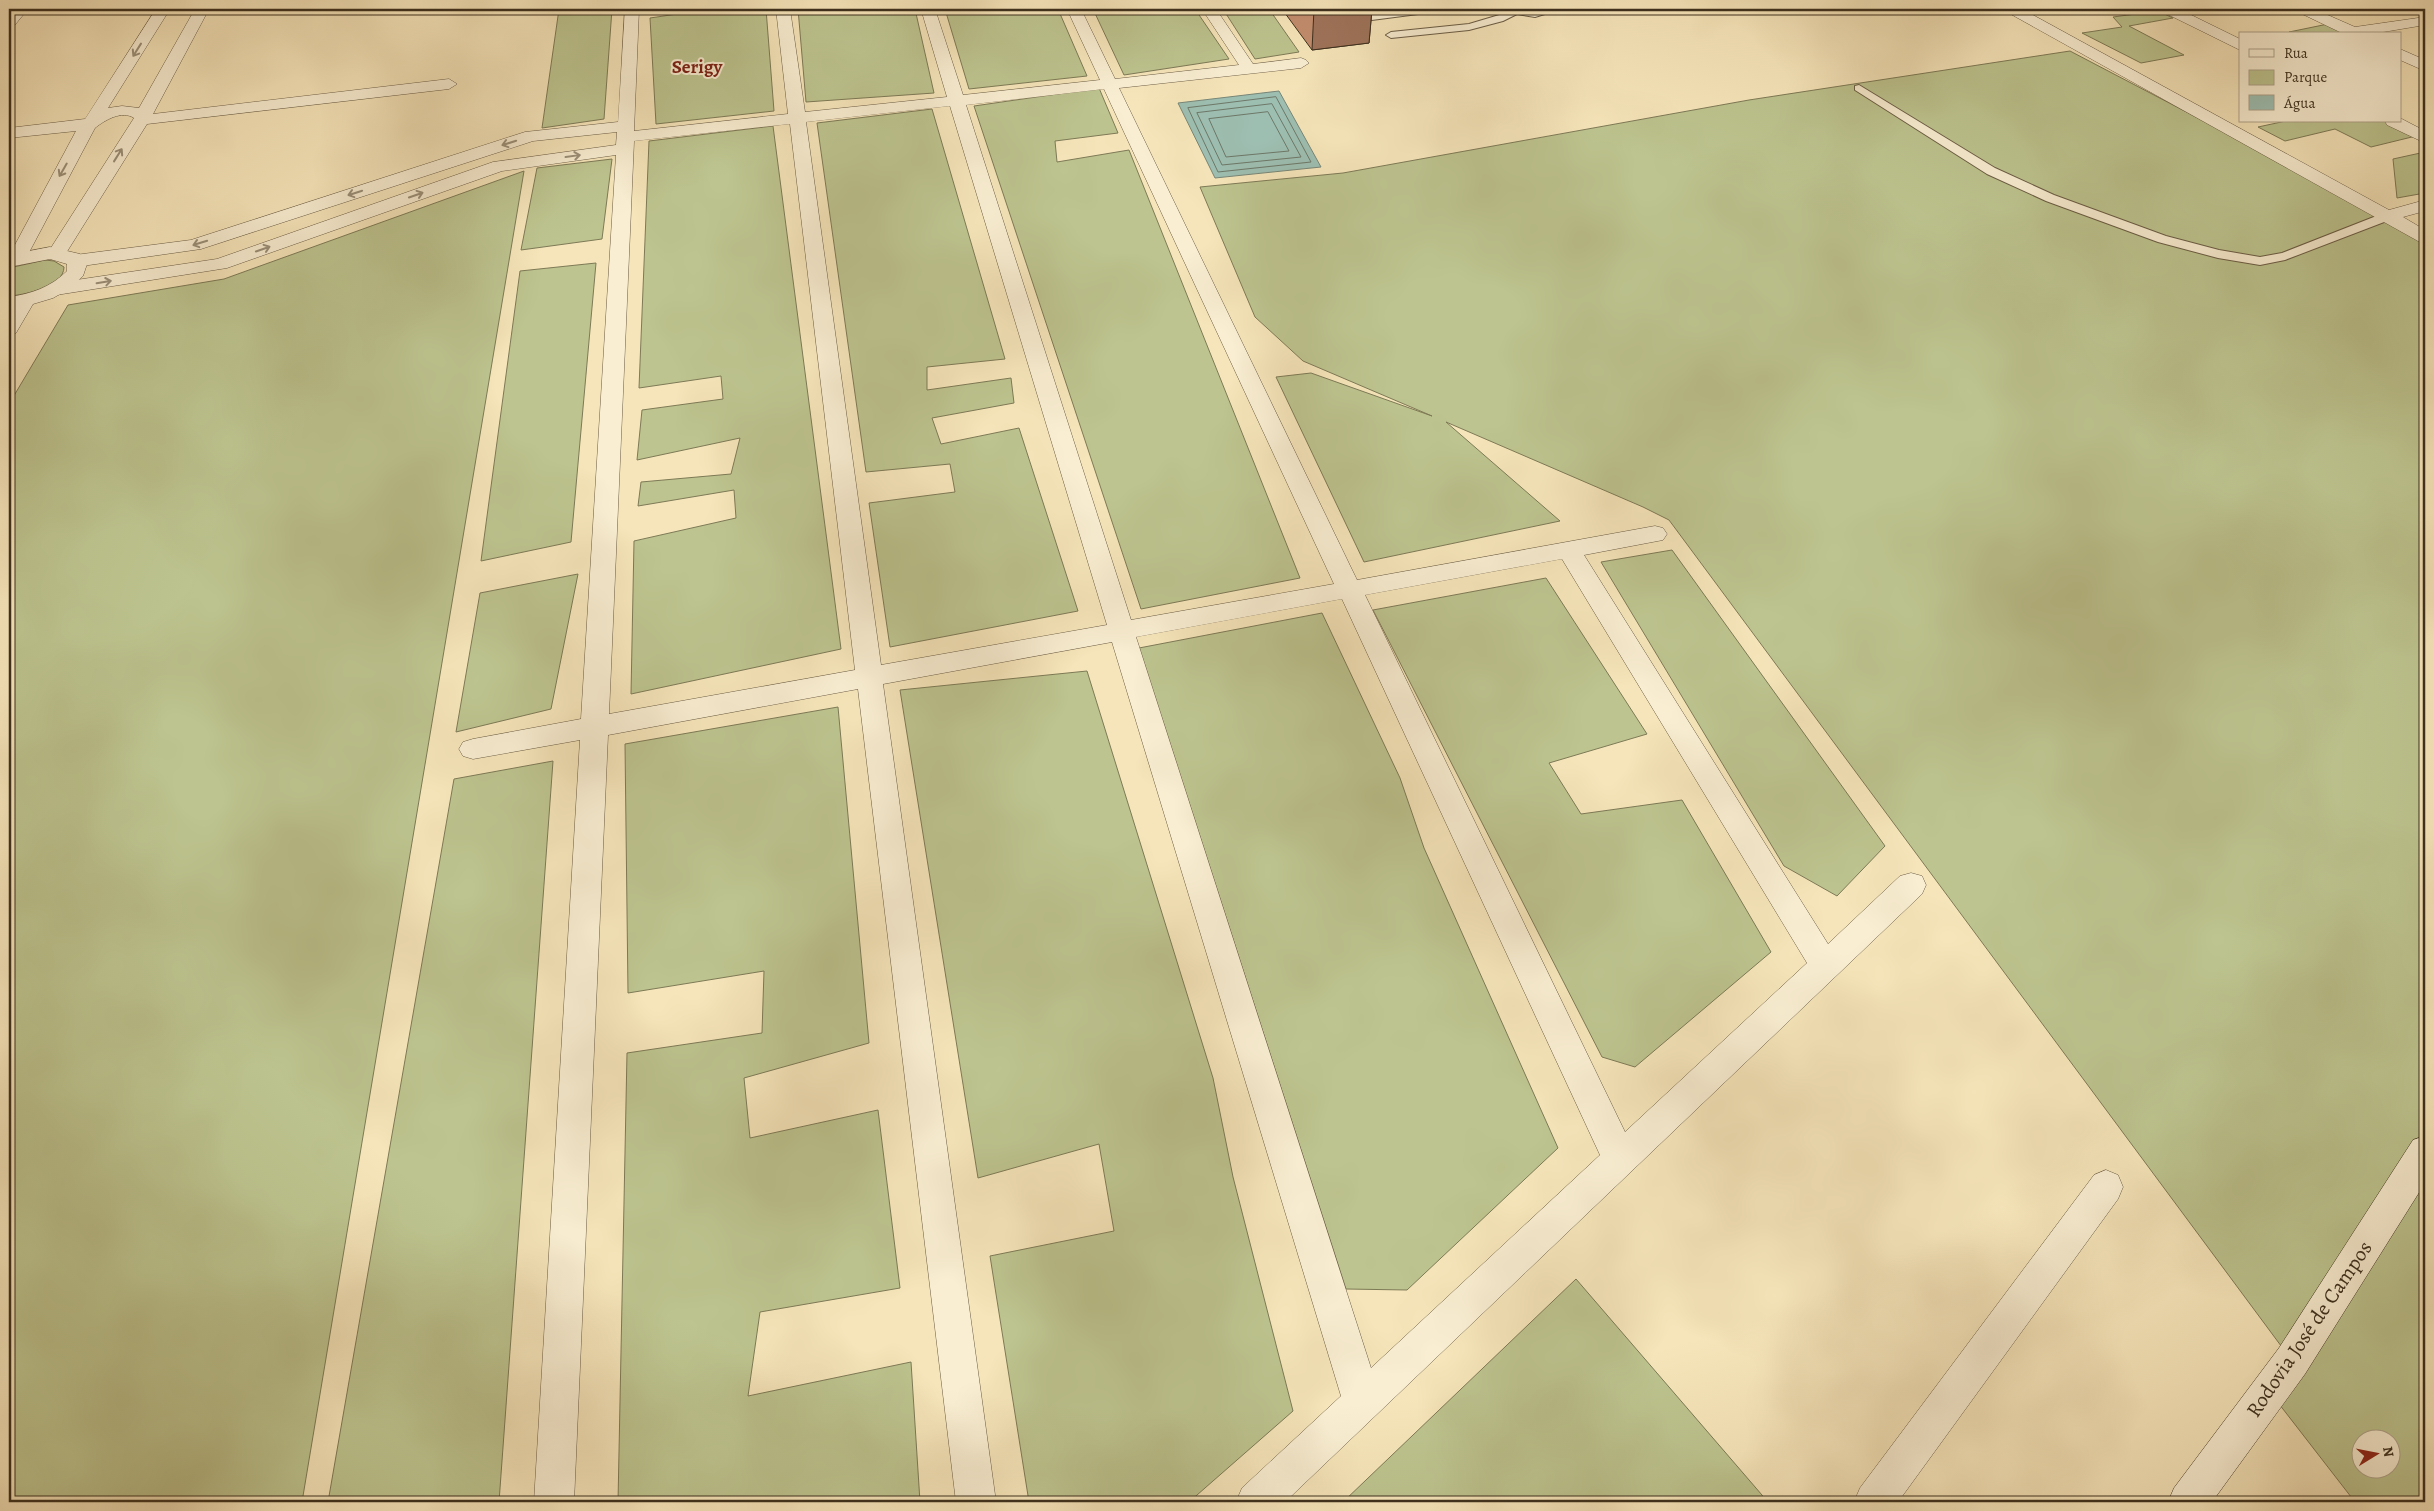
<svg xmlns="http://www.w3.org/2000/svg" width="2434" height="1511" viewBox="0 0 2434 1511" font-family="Alegreya,serif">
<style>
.green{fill:#bdc48f;stroke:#7d7a56;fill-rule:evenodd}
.water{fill:#9dbfb2;stroke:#778677}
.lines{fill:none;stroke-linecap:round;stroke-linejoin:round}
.shore{stroke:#6d7868;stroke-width:1}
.service-casing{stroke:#6b5d45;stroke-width:2}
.minor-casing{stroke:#6b5d45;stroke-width:1}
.tertiary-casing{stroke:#6b5d45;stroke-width:1}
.secondary-casing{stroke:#3d301e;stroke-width:1}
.service{fill:#f9eed2;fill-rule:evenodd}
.minor{fill:#f9eed2;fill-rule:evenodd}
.tertiary{fill:#f9eed2;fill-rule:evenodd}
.secondary{fill:#f9eed2;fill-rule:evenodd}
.wall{fill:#c28d6e;stroke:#3d301e}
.shaded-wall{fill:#9e735a;stroke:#3d301e}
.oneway{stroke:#9b8f78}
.labels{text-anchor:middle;stroke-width:4;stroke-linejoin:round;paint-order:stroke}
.far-district-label{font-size:19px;font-weight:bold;fill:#7a1f14;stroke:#f9eed2}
.near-street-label{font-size:21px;fill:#3d301e;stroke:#f9eed2}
</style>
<rect width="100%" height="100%" fill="#f6e5ba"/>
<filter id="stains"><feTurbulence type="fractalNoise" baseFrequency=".004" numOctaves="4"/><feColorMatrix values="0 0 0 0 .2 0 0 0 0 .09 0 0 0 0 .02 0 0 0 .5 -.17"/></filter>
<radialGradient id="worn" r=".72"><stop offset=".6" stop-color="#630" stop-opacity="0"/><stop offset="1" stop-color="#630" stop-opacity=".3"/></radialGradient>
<path class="green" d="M559,9H612L604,119L542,128Z
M711,9H766L774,111L656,124L650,18Z
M798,9H915L934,93L806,102Z
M945,9H1058L1087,76L969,89Z
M1093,9H1195L1229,59L1124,75Z
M1223,9H1269L1299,52L1255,59Z
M2158,11L2173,18L2129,26L2184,55L2141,63L2082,33L2122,27L2113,17Z
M2328,24L2350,34L2289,32Z
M2070,51L2425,237V1502H2355L2269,1391L2290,1358L1669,520L1643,507L1446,422L1560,521L1364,562L1276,377L1311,373L1432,416L1303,361L1255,317L1200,187L1343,173L1749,100ZM2362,1438H2392V1468H2362Z
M1099,88L1118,133L1055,141L1057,162L1129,150L1300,578L1141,609L974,106Z
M932,109L1005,359L927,367V390L1011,378L1014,403L932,418L941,444L1019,428L1078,611L890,647L869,503L955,492L950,464L866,472L817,123Z
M2286,121H2385L2416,136L2371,147L2335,129L2285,141L2258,127Z
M773,126L841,649L631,694L634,541L736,518L734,490L638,506L641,482L731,474L740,438L637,460L642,410L723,399L721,376L639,388L649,141Z
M2425,152V193L2397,198L2393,159Z
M612,159L602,239L521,250L537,168Z
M524,171L302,1502H9V404L68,305L224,279Z
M45,260L54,261L64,267C64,287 24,295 9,296V268Z
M596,263L571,542L481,561L520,271Z
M1672,550L1885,846L1837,896L1784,866L1601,562Z
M578,574L551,709L456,732L480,593Z
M1546,578L1647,734L1549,763L1581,814L1682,800L1771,952L1635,1067L1602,1057L1373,610Z
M1322,613L1400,778L1424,848L1558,1148L1407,1290L1346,1289L1139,648Z
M1087,671L1213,1078L1233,1177L1293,1411L1189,1502H1029L990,1256L1114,1231L1099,1144L978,1178L900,690Z
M838,707L869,1043L744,1078L750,1138L878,1110L900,1288L760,1312L748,1396L911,1362L920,1502H618L627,1053L762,1033L764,971L628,993L625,744Z
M553,761L499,1502H328L454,779Z
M1576,1279L1768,1502H1343Z"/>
<path class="water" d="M1279,91L1321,167L1215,178L1178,103Z"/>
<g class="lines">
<path class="shore" d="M1276,97L1311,162L1218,172L1188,108Z
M1272,104L1301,157L1222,165L1197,113Z
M1268,112L1289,151L1226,157L1209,119Z"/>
<g class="service-casing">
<path id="service" d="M1414,9L1418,10V14L1364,21L1359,18L1364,15Z
M1497,9L1535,11L1561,9L1535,17L1517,14L1503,21L1469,30L1391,38L1386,35L1391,32L1469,24L1506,13Z
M1859,85L1995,168L2054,195L2166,236L2219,250L2260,257L2282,253L2384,213L2388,212L2394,216L2392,219L2285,260L2260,265L2218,258L2158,242L2046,201L1987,174L1855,90V86Z"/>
</g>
<g class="minor-casing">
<path id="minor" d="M13,9H28L14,26L9,27V14Z
M156,9H170L108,108L122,106L139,108L195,9H209L153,114L449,79L457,84L449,89L147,124L63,258H49L47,254L134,118C122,110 105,120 95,128L24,262H10L9,256L76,131L9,138V128L85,119Z
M625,9H639L634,131L788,114L776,9H790L805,112L947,97L921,9H935L963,95L1100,80L1067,9H1081L1115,79L1239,65L1202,9H1216L1253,64L1301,58L1306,60L1309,63L1301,68L1119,88L1357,580L1655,526L1663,528L1667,534L1663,540L1584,555L1828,944L1900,876L1911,873L1922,876L1926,885L1922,894L1285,1502H1236L1242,1488L1341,1396L1112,642L883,684L996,1502H956L858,689L608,735L574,1502H534L580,740L473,759L463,756L459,749L463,742L473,739L581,719L616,155L502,171L227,268L56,295L49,293L46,289L49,285L56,283L217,259L493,162L616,145L617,132L533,141L201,249L75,267L68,265L66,261L68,257L75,255L191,240L525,132L618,122ZM1104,89L1334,584L1131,620L966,105ZM950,106L1107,625L881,665L806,122ZM790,124L855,670L609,714L634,141ZM1562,559L1807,963L1625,1132L1365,595ZM1342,599L1600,1155L1371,1368L1136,637Z
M2005,9H2022L2389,210L2425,200V211L2403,217L2425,230V243L2418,241L2007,12Z
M2161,9H2179L2240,39V50L2163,12Z
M2296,9H2314L2355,27L2425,17V25L2371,34H2344L2298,12Z
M2400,49L2425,60V71L2400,60Z
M2400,118L2425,131V143L2387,125L2385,121H2400Z
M2106,1170L2118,1175L2123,1187L2118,1199L1898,1502H1854L1860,1488L2094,1175Z"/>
</g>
<g class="tertiary-casing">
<path id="tertiary" d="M50,247L80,254L87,264L83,276L69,289L53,298L33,304L16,333L9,335V312L11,309H9V297C31,294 51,287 67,271V264L50,259L9,267V255Z"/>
</g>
<g class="secondary-casing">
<path id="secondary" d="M2425,1136V1183L2305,1374L2212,1502H2168L2174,1488L2279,1348L2413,1140Z"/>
</g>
<use href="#service" class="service"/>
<use href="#minor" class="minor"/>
<use href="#tertiary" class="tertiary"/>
<use href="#secondary" class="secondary"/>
</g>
<path class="wall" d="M1282,9H1372L1369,43L1312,50Z"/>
<path class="shaded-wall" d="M1314,9H1372L1369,43L1312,50Z"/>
<defs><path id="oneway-shaft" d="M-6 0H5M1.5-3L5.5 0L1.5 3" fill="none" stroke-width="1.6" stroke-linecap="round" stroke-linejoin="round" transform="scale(1.25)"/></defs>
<g class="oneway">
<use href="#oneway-shaft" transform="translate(137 50) rotate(122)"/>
<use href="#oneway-shaft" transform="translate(509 143) rotate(162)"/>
<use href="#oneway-shaft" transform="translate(118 155) rotate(-58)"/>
<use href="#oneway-shaft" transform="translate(573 156) rotate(-8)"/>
<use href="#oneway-shaft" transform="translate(63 170) rotate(120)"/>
<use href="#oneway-shaft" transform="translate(355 193) rotate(162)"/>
<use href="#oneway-shaft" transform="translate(416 195) rotate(-19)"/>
<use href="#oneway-shaft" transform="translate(200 243) rotate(163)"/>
<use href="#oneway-shaft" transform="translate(263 249) rotate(-19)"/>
<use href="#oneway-shaft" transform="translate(104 282) rotate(-9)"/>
</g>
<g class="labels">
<g class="far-district-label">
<text x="697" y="73">Serigy</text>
</g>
<g class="near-street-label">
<text transform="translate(2309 1329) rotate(-56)" y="7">Rodovia José de Campos</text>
</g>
</g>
<rect width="2434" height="1511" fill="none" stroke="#f6e5ba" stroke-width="30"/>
<rect x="10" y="10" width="2414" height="1491" fill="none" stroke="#3d301e" stroke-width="2.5"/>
<rect x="15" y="15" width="2404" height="1481" fill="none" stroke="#3d301e"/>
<rect x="2239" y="32" width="162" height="90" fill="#f9eed2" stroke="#aea28a"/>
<rect x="2249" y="49" width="25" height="8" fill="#f9eed2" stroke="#aea28a"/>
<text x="2284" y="58" font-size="15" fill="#3d301e">Rua</text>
<rect x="2249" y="70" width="25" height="15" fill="#bdc48f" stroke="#aea28a"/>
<text x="2284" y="82" font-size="15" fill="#3d301e">Parque</text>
<rect x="2249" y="95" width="25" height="15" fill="#9dbfb2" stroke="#aea28a"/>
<text x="2284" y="108" font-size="15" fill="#3d301e">Água</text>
<g transform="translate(2376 1454) rotate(80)"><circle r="24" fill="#f9eed2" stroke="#aea28a"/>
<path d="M0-4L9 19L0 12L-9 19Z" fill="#8f2418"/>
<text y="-8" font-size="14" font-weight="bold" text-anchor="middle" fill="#3d301e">N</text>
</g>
<rect width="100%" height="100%" filter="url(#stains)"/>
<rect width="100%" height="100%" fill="url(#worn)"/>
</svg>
